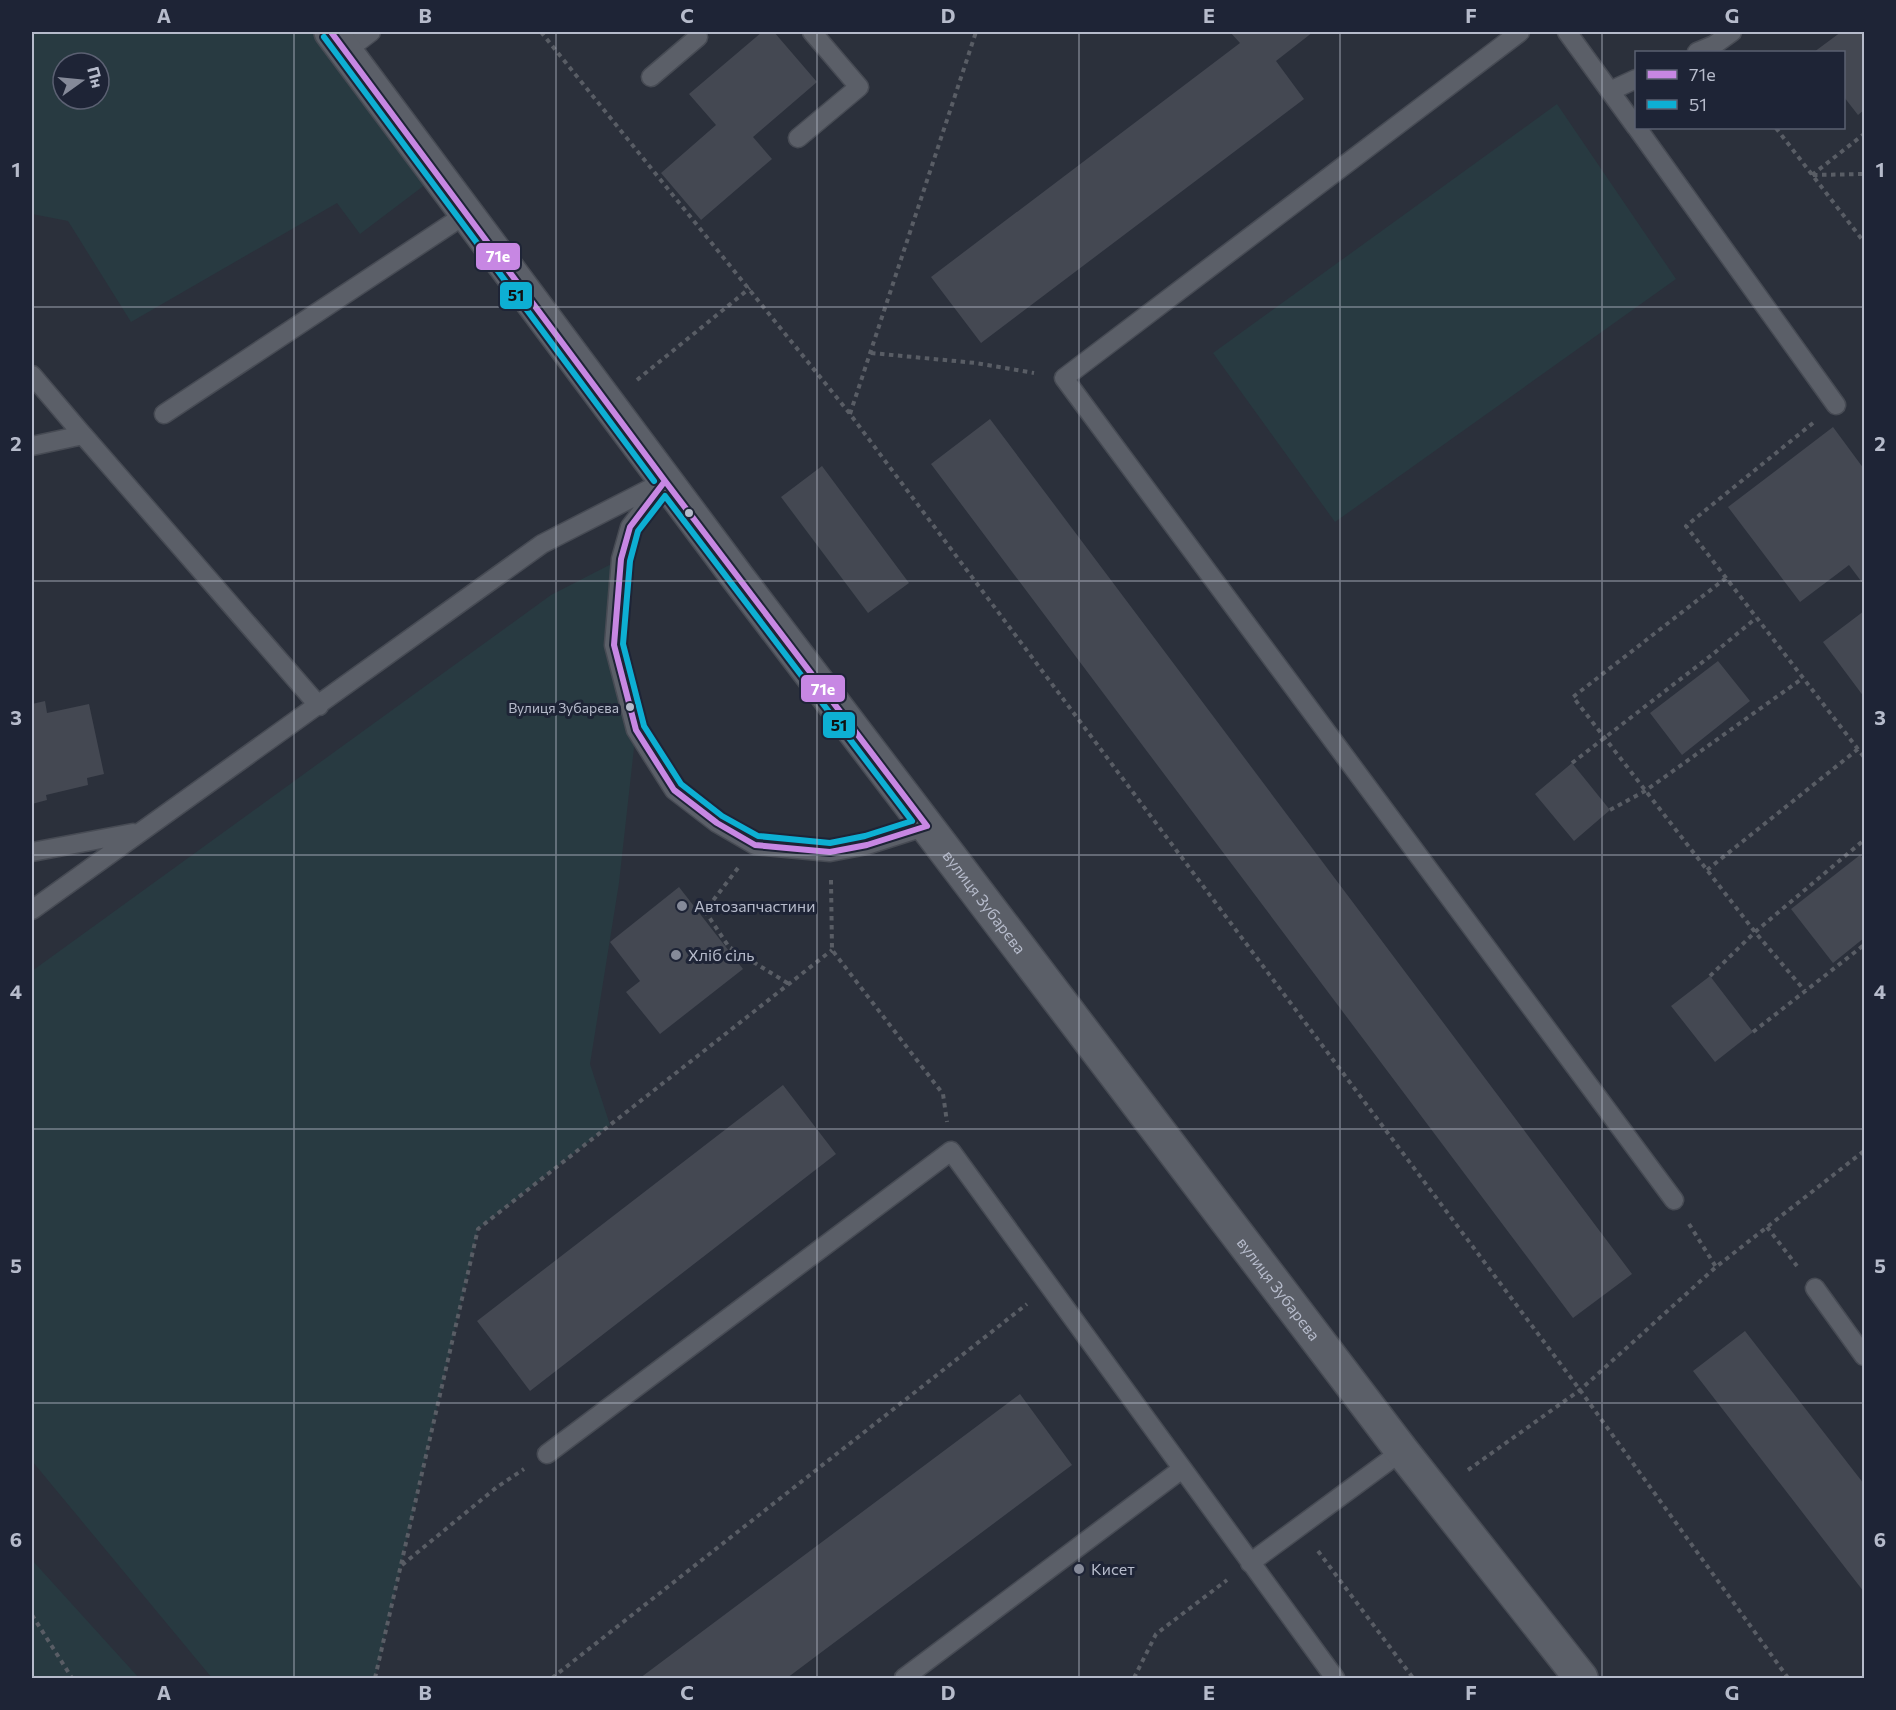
<svg xmlns="http://www.w3.org/2000/svg" width="1896" height="1710" viewBox="0 0 1896 1710" font-family="Commissioner,sans-serif">
<style>
.green{fill:#283a41;fill-rule:evenodd}
.building{fill:#444852}
.lines{fill:none;stroke-linecap:round;stroke-linejoin:round}
.service-casing{stroke:#474b54;stroke-width:21}
.tertiary-casing{stroke:#474b54;stroke-width:36}
.path{stroke:#595d65;stroke-width:4;stroke-dasharray:4.5 4.5;stroke-linecap:butt}
.service{stroke:#5b5f68;stroke-width:18}
.tertiary{stroke:#5b5f68;stroke-width:33}
.bus-1-casing{stroke:#1e2436;stroke-width:10}
.bus-2-casing{stroke:#1e2436;stroke-width:10}
.bus-1{stroke:#c787e3;stroke-width:6}
.bus-2{stroke:#0dafd3;stroke-width:6}
.grid{fill:none;stroke:#b6bbcb;stroke-width:1.5;stroke-opacity:0.55}
.bus-dot{fill:#b6bbcb;stroke:#1e2436;stroke-width:2}
.poi-dot{fill:#858a99;stroke:#1e2436;stroke-width:2}
.labels{text-anchor:middle;stroke-width:6;stroke-linejoin:round;paint-order:stroke}
.bus-label{font-size:14px;fill:#b6bbcb;stroke:#1e2436;text-anchor:end}
.street-label{font-size:16px;fill:#b6bbcb;stroke:#1e2436}
.poi-label{font-size:16px;fill:#b6bbcb;stroke:#1e2436;text-anchor:start}
.line-badge{stroke:#1e2436;stroke-width:2}
.badge-label{font-size:16px;text-anchor:middle;font-weight:bold;fill:#fff}
.pale-badge-label{font-size:16px;text-anchor:middle;font-weight:bold;fill:#111}
.neatline{fill:none;stroke:#b6bbcb;stroke-width:2}
.grid-label{font-size:20px;text-anchor:middle;font-weight:bold;fill:#b6bbcb}
</style>
<rect width="100%" height="100%" fill="#2b303b"/>
<path class="green" d="M32,32H331L438,175L360,234L337,203L131,322L68,221L32,214ZM63,63H99V99H63Z
M1557,104L1676,279L1335,522L1213,353Z
M621,559L614,645L636,730L619,883L590,1064L610,1125L478,1229L375,1678H212L32,1461V971L551,595Z
M32,1560L139,1678H32Z"/>
<path class="building" d="M762,32H774L817,82L753,137L772,159L701,220L661,173L716,125L689,94Z
M1230,32H1313L1276,61L1304,99L981,343L931,277L1240,43Z
M1841,32H1864V110L1858,115L1844,97V52H1814Z
M990,419L1632,1274L1573,1318L931,464Z
M1833,427L1864,469V585L1849,565L1800,602L1728,507Z
M822,466L909,583L868,613L781,497Z
M1864,611V697L1823,642Z
M1718,661L1750,701L1682,755L1650,713Z
M45,701L47,713L89,704L104,774L87,778L88,785L46,795L47,800L32,804V704Z
M1572,763L1610,810L1574,841L1535,794Z
M1860,855L1864,860V938L1833,963L1791,909Z
M679,887L743,969L660,1034L626,992L640,981L610,942Z
M1710,976L1753,1032L1715,1062L1671,1006Z
M783,1085L836,1154L530,1391L477,1321Z
M1745,1331L1864,1484V1592L1693,1371Z
M1020,1394L1072,1465L823,1651L787,1678H640Z"/>
<g class="lines">
<g class="service-casing">
<path id="service" d="M1520,32L1064,378L1674,1200
M1567,32L1636,127
M346,51L371,32
M1697,52L1714,45L1732,32
M651,77L698,37
M1610,91L1636,79
M1637,128L1836,405
M798,138L859,87L812,32
M32,375L83,435
M164,414L466,214
M32,446L83,435L319,706
M662,485L630,527L621,559L614,645L636,730L674,790L717,823L755,845L830,852L867,845L927,826
M32,852L133,833
M32,910L542,544L665,481
M1815,1288L1864,1356
M547,1454L951,1151L1335,1678
M1250,1563L1402,1451
M904,1678L1182,1469"/>
</g>
<g class="tertiary-casing">
<g id="tertiary">
<path id="s1" d="M331,32L738,578L1402,1451L1581,1678"/>
</g>
</g>
<path class="path" d="M541,32L850,414L1580,1390L1788,1678
M1776,128L1864,242
M1812,175L1864,134
M1813,175L1864,174
M871,353L976,363L1034,373
M637,380L750,288
M850,414L976,32
M1813,423L1686,526L1864,757
M1726,578L1573,697L1755,932L1805,991
M1572,763L1713,654L1756,618
M1610,810L1645,791L1803,678
M738,868L705,911L729,947L789,984
M1707,870L1858,749
M831,880L832,950L943,1094L947,1122
M1710,976L1755,932L1864,840
M1753,1032L1864,945
M1689,1224L1716,1267
M1767,1227L1797,1266
M1468,1470L1580,1390L1716,1267L1864,1151
M1318,1551L1413,1678
M402,1565L497,1487L524,1469
M32,1615L72,1678
M375,1678L478,1229L832,950
M552,1678L1027,1304
M1134,1678L1156,1634L1227,1580"/>
<use href="#service" class="service"/>
<use href="#tertiary" class="tertiary"/>
<g class="bus-1-casing">
<path id="bus-1" d="M331,32L665,481
M665,481L927,826L867,845L830,852L755,845L717,823L674,790L636,730L614,645L621,559L630,527Z"/>
</g>
<g class="bus-2-casing">
<path id="bus-2" d="M324,37L654,481
M665,496L912,821L865,836L830,843L758,836L722,816L681,784L644,726L623,644L630,561L638,531Z"/>
</g>
<use href="#bus-1" class="bus-1"/>
<use href="#bus-2" class="bus-2"/>
</g>
<path class="grid" d="M294,32V1678M556,32V1678M817,32V1678M1079,32V1678M1340,32V1678M1602,32V1678M32,307H1864M32,581H1864M32,855H1864M32,1129H1864M32,1403H1864"/>
<g class="bus-dot">
<circle cx="689" cy="513" r="5"/>
<circle cx="630" cy="707" r="5"/>
</g>
<g class="poi-dot">
<circle cx="682" cy="906" r="6"/>
<circle cx="676" cy="955" r="6"/>
<circle cx="1079" cy="1569" r="6"/>
</g>
<g class="labels">
<g class="bus-label">
<text x="619" y="713">Вулиця Зубарєва</text>
</g>
<g class="street-label">
<text dy="6" stroke="none"><textPath href="#s1" startOffset="1088">вулиця Зубарєва</textPath></text>
<text dy="6" stroke="none"><textPath href="#s1" startOffset="1574">вулиця Зубарєва</textPath></text>
</g>
<g class="poi-label">
<text x="694" y="912">Автозапчастини</text>
<text x="688" y="961">Хліб сіль</text>
<text x="1091" y="1575">Кисет</text>
</g>
</g>
<g class="line-badge">
<rect x="475" y="242" width="46" height="29" rx="6" fill="#c787e3"/>
<rect x="499" y="281" width="34" height="29" rx="6" fill="#0dafd3"/>
<rect x="800" y="674" width="46" height="29" rx="6" fill="#c787e3"/>
<rect x="822" y="711" width="34" height="28" rx="6" fill="#0dafd3"/>
</g>
<g class="badge-label">
<text x="498" y="262">71е</text>
<text x="823" y="695">71е</text>
</g>
<g class="pale-badge-label">
<text x="516" y="301">51</text>
<text x="839" y="731">51</text>
</g>
<rect width="1896" height="1710" fill="none" stroke="#1e2436" stroke-width="66"/>
<rect x="1635" y="51" width="210" height="78" fill="#1e2436" stroke="#5b6072" stroke-width="1.5"/>
<rect x="1647" y="70" width="30" height="9" fill="#c787e3" stroke="#5b6072" stroke-width="1.5"/>
<text x="1689" y="81" font-size="18" fill="#b6bbcb">71е</text>
<rect x="1647" y="100" width="30" height="9" fill="#0dafd3" stroke="#5b6072" stroke-width="1.5"/>
<text x="1689" y="111" font-size="18" fill="#b6bbcb">51</text>
<g transform="translate(81 81) rotate(75)"><circle r="28" fill="#1e2436" stroke="#5b6072" stroke-width="1.5"/>
<path d="M0-4.5L10 22L0 15L-10 22Z" fill="#858a99"/>
<text y="-9" font-size="16" font-weight="bold" text-anchor="middle" fill="#b6bbcb">Пн</text>
</g>
<rect x="33" y="33" width="1830" height="1644" class="neatline"/>
<g class="grid-label">
<text x="164" y="23">A</text>
<text x="425" y="23">B</text>
<text x="687" y="23">C</text>
<text x="948" y="23">D</text>
<text x="1209" y="23">E</text>
<text x="1471" y="23">F</text>
<text x="1732" y="23">G</text>
<text x="16" y="177">1</text>
<text x="1880" y="177">1</text>
<text x="16" y="451">2</text>
<text x="1880" y="451">2</text>
<text x="16" y="725">3</text>
<text x="1880" y="725">3</text>
<text x="16" y="999">4</text>
<text x="1880" y="999">4</text>
<text x="16" y="1273">5</text>
<text x="1880" y="1273">5</text>
<text x="16" y="1547">6</text>
<text x="1880" y="1547">6</text>
<text x="164" y="1700">A</text>
<text x="425" y="1700">B</text>
<text x="687" y="1700">C</text>
<text x="948" y="1700">D</text>
<text x="1209" y="1700">E</text>
<text x="1471" y="1700">F</text>
<text x="1732" y="1700">G</text>
</g>
</svg>
